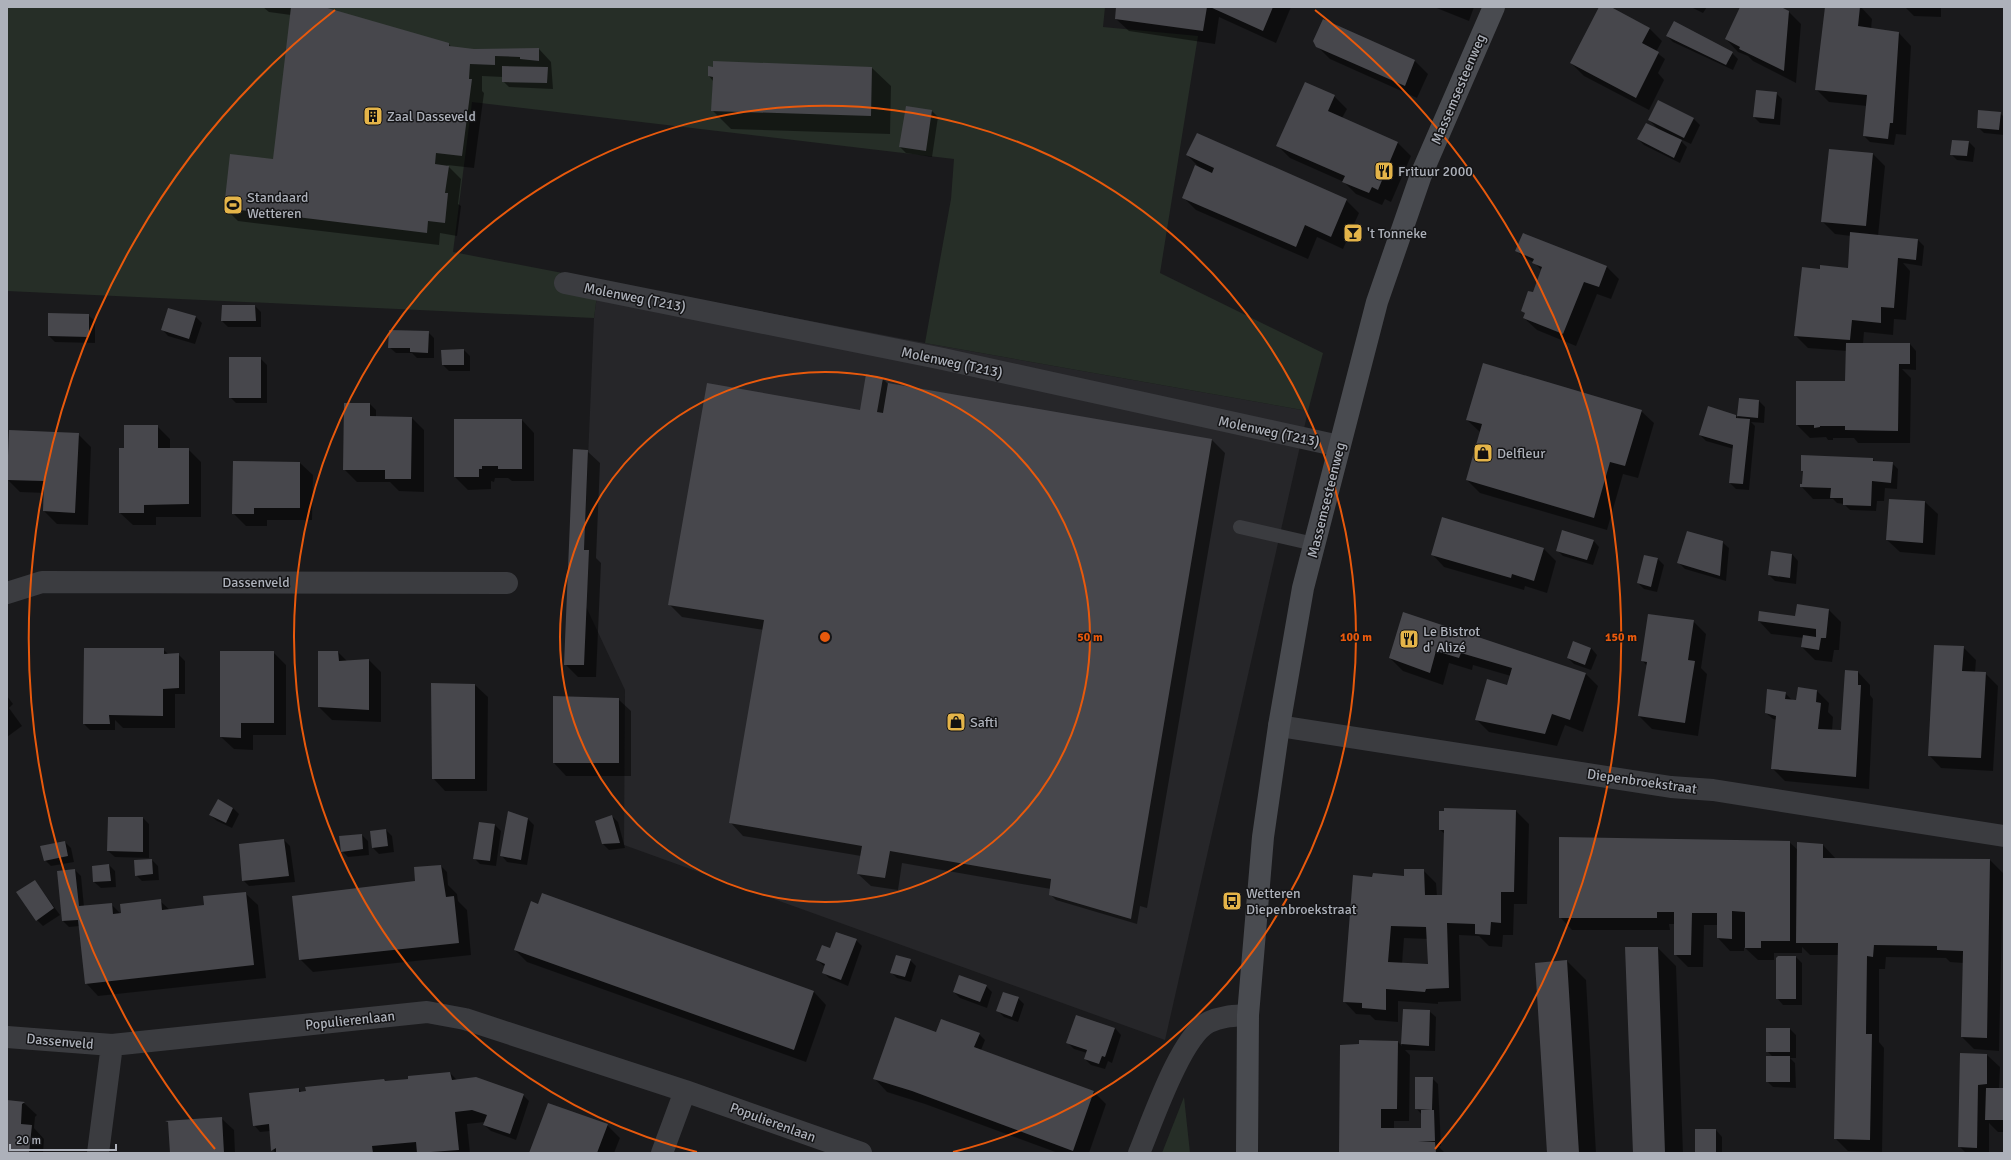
<svg xmlns="http://www.w3.org/2000/svg" width="2011" height="1160" viewBox="0 0 2011 1160" font-family="Signika,sans-serif">
<style>
.built{fill:#262629}
.green{fill:#262e27}
.shadow{fill:#0007;fill-rule:evenodd}
.building{fill:#47474c;fill-rule:evenodd}
.lines{fill:none;stroke-linecap:round;stroke-linejoin:round}
.service{stroke:#3b3c40;stroke-width:14}
.minor{stroke:#3b3c40;stroke-width:22}
.secondary{stroke:#494b50;stroke-width:22}
.ring{fill:none;stroke:#e8590c;stroke-width:2}
.labels{text-anchor:middle;stroke-width:3;stroke-linejoin:round;paint-order:stroke}
.street-label{font-size:14px;fill:#adb1ba;stroke:#151517}
.poi-label{font-size:14px;fill:#adb1ba;stroke:#151517;text-anchor:start}
.centre{fill:#e8590c;stroke:#151517;stroke-width:2}
.ring-label{font-size:12px;text-anchor:middle;font-weight:bold;fill:#e8590c;stroke:#151517;stroke-width:3;stroke-linejoin:round;paint-order:stroke}
</style>
<rect width="100%" height="100%" fill="#1a1a1c"/>
<path class="built" d="M599,280L925,343L1308,411L1165,1040L624,845L625,690L582,598L594,318Z"/>
<path class="green" d="M7,7H1105L1103,27L1198,36L1160,273L1323,353L1308,411L925,343L951,199L954,159L472,102L453,252L599,280L594,318L7,291Z
M1184,1097L1190,1153H1162Z"/>
<path class="shadow" d="M263,7H320L449,44L452,48L474,50L539,49L551,62L553,89L509,87L503,81V77L482,76V91L484,93L474,168L447,165L461,179L458,204L461,206L457,236L440,233L439,245L238,221L225,208L274,160L291,15L269,12Z
M1117,7H1291L1276,43L1219,17L1215,44L1129,31L1116,19Z
M1434,7H1474L1469,21Z
M1600,7H1609L1649,28L1662,41L1656,52L1665,59L1658,73L1664,80L1649,110L1584,76L1571,63Z
M1691,7H1707L1703,13Z
M1741,7H1779L1789,12L1801,24L1796,83L1753,61L1748,56L1738,52L1726,39Z
M1826,7H1861L1872,19L1871,29L1899,33L1911,46L1906,135L1896,134L1894,145L1870,142L1864,136L1867,106L1829,102L1816,89Z
M1905,7H1941V17L1914,16Z
M1324,21L1415,61L1428,74L1417,98L1330,59L1317,46Z
M1667,36L1732,53L1738,59L1733,70L1673,42Z
M714,62L872,68L891,86L890,134L731,129L712,110L713,81L709,76L714,68Z
M1776,93L1782,99L1780,125L1760,123L1754,117Z
M1334,96L1347,109L1342,118L1398,143L1411,156L1391,202L1385,199L1382,205L1356,194L1344,182L1290,158L1278,146Z
M1658,101L1694,119L1700,125L1691,144L1672,135L1671,136L1681,141L1687,147L1680,163L1644,145L1638,139L1658,129L1649,120Z
M932,111L938,117L932,157L906,153L900,147Z
M2000,113L2004,117V135L1984,133L1978,127Z
M1969,142L1975,148L1973,162L1957,160L1951,154Z
M1873,154L1885,166L1878,236L1918,240L1924,246L1922,266L1903,263L1910,271L1906,320L1894,319L1893,335L1864,332L1863,344H1910L1916,351V370L1902,369L1911,378L1910,443H1858L1854,438H1833V440H1828L1826,437L1810,438L1797,425V382H1846L1847,351L1808,348L1795,335L1820,270L1849,269L1851,236L1835,234L1822,221Z
M1187,155L1346,200L1359,213L1343,249L1317,237L1308,259L1196,210L1183,197L1200,168Z
M1517,251L1607,267L1619,279L1611,299L1597,294L1576,346L1537,330L1524,318L1526,314L1522,310L1533,294L1542,271L1534,262L1523,257Z
M255,306L261,312V327H228L222,321Z
M88,315L95,321V343L55,342L49,336Z
M196,317L202,323L195,344L168,336L162,329Z
M428,332L434,338V358H417L412,353H396L389,347Z
M464,350L470,356V371H449L443,365Z
M260,358L267,365V403H236L230,397Z
M883,379L888,384L1212,440L1225,453L1147,908L1140,906L1137,924L1056,900L1050,894L1051,889L902,863L898,890L871,886L858,874L861,856L743,836L731,823L764,630L682,617L669,604L861,411Z
M1740,399L1759,401L1765,407L1764,423L1751,422L1755,426L1749,490L1736,489L1730,483L1734,449L1706,441L1700,435L1736,416L1738,418Z
M370,404L376,410V417L412,418L424,430V492L399,491L390,482H357L344,469V417Z
M1641,411L1654,423L1638,478L1623,474L1607,530L1480,493L1467,480L1480,432L1467,420Z
M455,420H522L534,433V481H512L508,478H495L494,482L491,481V489L468,490L455,477Z
M157,426L170,439V449H188L201,462V517H156V525H133L120,513L125,449Z
M78,434L91,447L88,525L57,524L44,511L45,493L20,492L8,480Z
M587,451L600,463L596,558L601,563L596,677H578L565,664Z
M1873,459L1875,462L1892,463L1898,469L1897,489L1885,488L1884,501H1877L1876,511L1850,510L1844,504L1837,503L1833,499H1813L1801,486L1803,485L1804,473L1802,470Z
M234,462L300,463L313,475L312,520H267V526H246L233,513Z
M1925,502L1938,514L1935,555L1900,552L1887,540Z
M1593,540L1599,547L1593,565L1563,556L1557,550Z
M1722,542L1729,548L1726,581L1685,569L1679,563Z
M1543,548L1556,561L1547,593L1525,586L1524,590L1444,567L1432,554Z
M1771,552L1792,554L1798,561L1796,584L1775,581L1769,575Z
M1645,556L1658,559L1664,565L1657,592L1644,589L1638,583Z
M1829,610L1841,622L1839,650H1834L1832,662L1815,660L1802,647L1804,638L1771,634L1759,621L1796,617Z
M1404,614L1586,674L1598,686L1583,732L1565,725L1557,746L1489,732L1476,719L1508,686L1511,676L1473,665L1472,670L1449,663L1443,685L1403,671L1390,658Z
M1693,621L1706,634L1701,668L1707,674L1698,736L1652,729L1639,716L1647,666L1642,660Z
M1963,647L1976,660L1975,673H1985L1998,686L1993,771L1941,768L1929,755Z
M1591,648L1597,655L1591,670L1574,664L1568,658Z
M163,649L169,655L178,654L185,661V694H175V728H123L115,720V730H90L84,724Z
M273,652L286,665V735H253V750L234,749L221,737Z
M338,652L347,661L369,660L381,672V722L332,720L319,707Z
M1858,672L1870,685V695L1873,699L1869,789L1785,781L1772,768L1777,720L1773,719L1766,713L1785,693L1793,701H1797L1817,691L1829,703L1828,712L1833,717L1832,731H1842Z
M475,685L488,697L487,791H445L433,778Z
M7,696L13,704L9,708L22,726L7,737Z
M618,699L631,711V776H566L554,763Z
M218,800L233,808L239,814L232,828L217,821L210,815Z
M1445,809L1516,811L1529,824L1527,904H1514L1513,935H1503L1502,947L1489,946L1479,936L1459,935L1461,1001L1438,1002V1004L1398,1001V1022L1375,1020L1370,1015L1356,1014L1344,1001L1373,878L1405,877L1423,870L1436,883L1437,896H1443L1445,834L1440,830ZM1404,938L1428,939L1429,965L1402,964Z
M612,816L618,822L625,848L609,850L602,843Z
M109,818H143L149,824V858L115,857L108,851Z
M528,819L534,825L527,865L507,862L501,855Z
M495,825L501,831L496,866L480,864L474,858Z
M386,830L392,836L394,852L379,854L373,848L371,832Z
M362,835L368,841L369,855L348,857L342,851Z
M284,840L290,846L295,882L249,886L243,880Z
M65,842L71,848L74,862L51,866L45,860Z
M1789,842L1798,850V843L1823,845L1836,859L1990,860L2003,873L1999,1051L1974,1049L1962,1037L1963,963L1950,962L1946,958L1886,957L1885,969H1879V1042L1884,1048L1882,1152L1848,1151L1836,1139L1838,955H1810L1802,947V953H1774V960H1758L1744,947V951H1730L1718,938V925H1704L1703,967H1688L1675,954V924H1669L1670,930H1572L1560,917Z
M152,860L158,866L159,880L142,881L136,875Z
M109,865L115,871L116,887L101,888L94,882Z
M441,866L447,872L448,885L457,894L458,901L467,910L471,955L313,972L300,959Z
M75,870L81,876L84,907L111,904L122,915L160,901L170,910L205,906L245,893L258,905L266,978L98,996L86,983L80,926L69,927L63,921L58,872Z
M35,881L60,915L43,926L37,920Z
M543,895L814,992L826,1005L806,1062L527,962L515,950Z
M856,940L862,946L848,986L829,978L823,972L825,967L817,960L831,949Z
M1658,948L1676,966L1683,1153H1634Z
M1796,957L1802,963V1005H1783L1777,998Z
M910,960L916,966L911,982L897,978L891,972Z
M1567,961L1586,980L1596,1153H1548L1536,964Z
M986,986L992,992L987,1008L960,998L954,992Z
M1018,998L1024,1004L1018,1022L1004,1017L998,1011Z
M1404,1010L1429,1011L1436,1017L1435,1051L1405,1050L1410,1055L1409,1121H1394V1129H1422V1115L1416,1108L1432,1078L1438,1084L1441,1146H1438L1445,1153H1340L1398,1042L1402,1046Z
M1115,1028L1121,1035L1112,1063L1108,1061L1105,1069L1091,1065L1085,1059L1087,1053L1074,1049L1067,1042Z
M1790,1029L1796,1035V1058H1790L1795,1063L1796,1088L1773,1087L1767,1081L1773,1057L1767,1051Z
M979,1034L985,1040L981,1050L1094,1092L1106,1104L1089,1153H1058L925,1104L887,1092L875,1079L940,1035Z
M1987,1055L2000,1067L1999,1089H2004V1132H1998L1989,1123V1153H1966L1959,1146Z
M450,1073L457,1080L523,1095L529,1101L516,1140L491,1131L484,1125L485,1122L467,1124L470,1153H276L273,1150L270,1131L260,1132L254,1125L299,1089L302,1093L384,1080L386,1082Z
M7,1101L24,1103L37,1115L35,1117L34,1128L44,1139L43,1153H7Z
M221,1118L234,1130L235,1153H171Z
M607,1125L620,1138L614,1153H530Z
M1716,1130L1722,1137V1153H1696Z"/>
<path class="building" d="M291,7H324L449,43V46L474,49L539,48V61L520,59V57L495,56V65L470,64L469,79H472L462,156L436,153L435,164L449,166L445,193H448L445,223L428,221L427,233L224,208L230,154L273,159Z
M1116,7H1207L1203,31L1115,19Z
M1210,7H1273L1263,31Z
M1599,7H1611L1650,28L1642,43L1659,52L1636,98L1570,63Z
M1740,7H1781L1789,11L1784,71L1739,49L1740,47L1725,39Z
M1825,7H1860L1858,26L1899,32L1893,123H1890L1888,139L1863,136L1867,95L1815,90Z
M1323,19L1415,60L1405,86L1316,47L1313,41Z
M1674,21L1733,52L1726,65L1666,36Z
M713,61L872,67L871,116L711,111L713,77L708,76V66L713,67Z
M502,66L548,67L547,83L502,82Z
M1305,82L1335,95L1328,111L1398,142L1378,190L1372,187L1369,193L1342,182L1345,176L1276,146Z
M1756,90L1777,92L1774,119L1753,117Z
M1658,100L1694,118L1684,138L1648,120Z
M906,106L932,110L926,151L899,147Z
M1978,110L2001,112L1999,130L1977,128Z
M1646,123L1682,140L1674,158L1637,139Z
M1197,133L1347,199L1331,237L1305,225L1296,247L1182,198L1195,165L1212,173L1214,168L1186,155Z
M1952,140L1969,141L1967,156L1950,155Z
M1829,149L1873,153L1866,226L1821,222Z
M1850,232L1918,239L1916,260L1898,258L1894,308L1881,307V323L1852,320L1850,340L1794,336L1802,267L1820,269V265L1848,268Z
M1523,233L1607,266L1599,287L1584,282L1563,334L1523,318L1525,313L1521,311L1528,291L1533,292L1542,267L1532,263L1534,259L1515,251Z
M222,305H255L256,321H221Z
M168,308L196,316L189,339L161,330Z
M48,313L89,314V337L48,336Z
M389,330L429,331L428,353L410,352V348H388Z
M1846,343H1910V364H1899L1898,431L1845,430V426H1820V427L1814,428V425H1796V381H1845Z
M464,349V365H442L441,350Z
M229,357H261V398H229Z
M1483,363L1642,410L1625,466L1610,462L1594,518L1466,480L1482,424L1466,420Z
M866,374L883,378L877,412L883,413L888,383L1212,439L1131,919L1049,895L1051,879L890,851L885,878L857,874L862,846L729,823L764,620L668,605L707,383L860,410Z
M1739,398L1759,400L1758,418L1737,416Z
M344,403H370V416L412,417L411,479H385V470H343Z
M1708,406L1736,415V418L1750,419L1743,484L1729,483L1733,445L1699,435Z
M454,419H522V469H498V466H482V469H479V477H454Z
M124,425H158V448H189V504L144,505V513H119V448H124Z
M9,430L79,433L75,513L43,511L44,481L7,480Z
M573,449L588,450L584,550H589L584,665H564Z
M1801,455L1873,458V461L1893,462L1891,483L1872,481L1871,506L1843,505V498H1830L1831,488L1800,487V484H1802L1803,471H1801Z
M233,461L300,462V508H254V514H232Z
M1889,499L1925,501L1923,543L1886,540Z
M1442,517L1544,548L1534,581L1512,574L1511,578L1431,555Z
M1562,530L1594,540L1587,560L1556,551Z
M1687,531L1723,541L1720,576L1677,563Z
M1771,551L1792,554L1790,578L1768,575Z
M1644,555L1658,558L1651,587L1637,583Z
M1797,604L1829,609L1826,638H1821L1819,650L1801,647L1803,635L1816,637V629L1758,621L1759,611L1795,616Z
M1403,612L1586,673L1570,720L1552,714L1545,734L1475,720L1487,679L1507,685L1512,668L1461,653L1459,658L1436,651L1430,673L1389,658Z
M1648,614L1694,620L1688,660L1695,661L1685,723L1638,716L1647,662L1641,661Z
M1573,641L1591,648L1585,665L1567,658Z
M1934,645L1964,646L1962,671L1986,672L1981,758L1928,756Z
M84,648H164V654L179,653V688L163,689V716L109,715L110,724H83Z
M220,651H274V723H241V738L220,737Z
M318,651H338L339,661L369,659V710L318,707Z
M1845,670L1858,671V685H1861L1856,777L1771,769L1776,716L1765,713L1767,689L1786,692L1785,699L1796,700L1798,687L1817,690L1816,702L1821,703L1818,729L1841,730Z
M431,683L475,684V779H432Z
M553,696L619,698V763H553Z
M218,799L233,808L226,823L209,815Z
M1444,808L1516,810L1514,892H1501V923L1491,922L1490,935L1475,934V924L1447,923L1449,988L1426,989L1425,992L1386,989V1010L1362,1008V1003L1343,1002L1353,875L1372,877L1373,873L1404,876V869H1424L1425,895H1442L1444,830H1439V811H1444ZM1391,926L1426,927L1428,964L1388,962Z
M508,811L528,818L521,860L500,856Z
M612,815L620,843L602,844L595,821Z
M108,817H143V852L107,851Z
M479,822L495,824L490,861L473,859Z
M386,829L388,846L372,848L370,831Z
M362,834L363,849L341,852L339,836Z
M1559,837L1790,841V941H1761V948H1745V912L1732,911V939L1717,938V913H1692L1691,955H1674V912H1657V918H1559Z
M284,839L289,876L242,881L239,844Z
M65,841L68,856L44,861L40,846Z
M1797,842L1823,844V858L1990,859L1987,1038L1961,1037L1963,951L1937,950V946L1874,945L1873,957L1867,956L1866,1034H1872L1870,1140L1834,1139L1838,943H1796Z
M152,859L153,874L135,876L134,860Z
M109,864L111,881L93,882L92,866Z
M441,865L446,897L454,896L459,943L299,960L292,896L415,881L414,867Z
M75,869L79,906L112,903L113,914L121,913L120,904L161,899L162,910L204,905L203,896L246,892L254,965L85,984L78,920L62,921L57,871Z
M35,880L54,908L36,921L16,892Z
M542,893L814,991L794,1050L514,950L531,901L538,904Z
M836,932L857,939L841,980L822,973L825,964L816,960L822,945L830,948Z
M1625,947H1658L1665,1153H1633Z
M896,955L911,959L905,977L890,973Z
M1778,956H1796V999H1776V958Z
M1567,960L1579,1153H1547L1535,963Z
M959,975L987,985L980,1002L953,992Z
M1003,992L1019,997L1012,1017L996,1011Z
M1403,1009L1430,1010L1429,1046L1401,1044Z
M1076,1015L1115,1028L1105,1057L1102,1056L1099,1064L1084,1059L1087,1050L1066,1043Z
M895,1017L936,1032L941,1019L980,1033L974,1047L1094,1091L1073,1151L912,1091L873,1079Z
M1766,1028H1790V1052H1766Z
M1359,1040L1398,1041L1397,1109H1381V1128H1421V1110H1434L1435,1141H1418L1435,1142L1436,1153H1339L1340,1045L1359,1044Z
M1960,1053L1987,1054V1084L1978,1085L1977,1148L1958,1147Z
M1766,1056H1790V1082H1766Z
M450,1072L452,1080L476,1077L524,1094L510,1134L483,1125L487,1115L472,1110L455,1112L459,1150L417,1153L416,1142L372,1146L373,1153H276V1148L271,1151L269,1124L253,1126L249,1093L299,1088V1092L306,1091L305,1087L384,1079L385,1081L408,1079V1076Z
M1415,1077H1433L1432,1110L1415,1109Z
M1986,1088H2004V1120H1985Z
M7,1100L25,1102L22,1104L21,1124L32,1125L29,1153H7Z
M548,1103L608,1124L597,1153H529Z
M222,1117L224,1153H170L168,1122L165,1121Z
M1695,1129H1716V1153H1695Z"/>
<g class="lines">
<path class="service" d="M1240,527L1314,544"/>
<path class="minor" d="M565,283L943,359L1339,446
M7,593L42,582L507,583
M1279,726L1671,787L1713,790L2004,836
M7,1037L112,1045
M98,1153L112,1045L427,1012L465,1019L685,1091L861,1153
M662,1153L685,1091
M1139,1153C1152,1122 1181,1036 1209,1022C1222,1016 1234,1016 1248,1015"/>
<path class="secondary" d="M1247,1153L1248,1015L1263,837L1279,726L1303,588L1377,302L1421,175L1494,7"/>
</g>
<g class="ring">
<circle cx="825" cy="637" r="265"/>
<path d="M697 1152A531 531 0 1 1 953 1152"/>
<path d="M215 1149A796 796 0 0 1 335 10M1315 10A796 796 0 0 1 1435 1149"/>
</g>
<defs>
<g id="building-square" transform="scale(1)"><rect x="-9" y="-9" width="18" height="18" rx="4" fill="#e4b449" stroke="#151517"/><path d="M-4-6H4V6H1V3H-1V6H-4ZM-2.5-4.3h1.7v1.8h-1.7ZM.8-4.3h1.7v1.8H.8ZM-2.5-1h1.7V.8h-1.7ZM.8-1h1.7V.8H.8Z" fill="#111"/></g>
<g id="restaurant-square" transform="scale(1)"><rect x="-9" y="-9" width="18" height="18" rx="4" fill="#e4b449" stroke="#151517"/><path d="M-5-6h1v4h1v-4h1v4h1v-4h1v5L-1.5 .5V6h-2V.5L-5-1ZM5-6V6H3V1.5H1.5Q1.5-4 5-6Z" fill="#111"/></g>
<g id="stadium-square" transform="scale(1)"><rect x="-9" y="-9" width="18" height="18" rx="4" fill="#e4b449" stroke="#151517"/><path d="M0-5a6.5 5 0 1 0 0 10a6.5 5 0 1 0 0-10ZM-3.5-1.8h7v3.6h-7Z" fill="#111"/></g>
<g id="bar-square" transform="scale(1)"><rect x="-9" y="-9" width="18" height="18" rx="4" fill="#e4b449" stroke="#151517"/><path d="M-6-5H6L.8 .8V4.5H3.5V6h-7V4.5H-.8V.8Z" fill="#111"/></g>
<g id="shop-square" transform="scale(1)"><rect x="-9" y="-9" width="18" height="18" rx="4" fill="#e4b449" stroke="#151517"/><path d="M-5-2.5h2.3a2.7 3.5 0 0 1 5.4 0H5L5.5 6h-11ZM-1.5-2.5h3a1.5 2.3 0 0 0-3 0Z" fill="#111"/></g>
<g id="bus-square" transform="scale(1)"><rect x="-9" y="-9" width="18" height="18" rx="4" fill="#e4b449" stroke="#151517"/><path d="M-5-6H5V4H4V6H2V4H-2V6H-4V4H-5ZM-3.5-4V0h7V-4ZM-3.5 1.2v1.5H-2V1.2ZM2 1.2v1.5H3.5V1.2Z" fill="#111"/></g>
</defs>
<g fill-rule="evenodd">
<use href="#building-square" x="373" y="116"/>
<use href="#restaurant-square" x="1384" y="171"/>
<use href="#stadium-square" x="233" y="205"/>
<use href="#bar-square" x="1353" y="233"/>
<use href="#shop-square" x="1483" y="453"/>
<use href="#restaurant-square" x="1409" y="639"/>
<use href="#shop-square" x="956" y="722"/>
<use href="#bus-square" x="1232" y="901"/>
</g>
<g class="labels">
<g class="street-label">
<text transform="translate(1458 89) rotate(-67)" y="5">Massemsesteenweg</text>
<text transform="translate(635 297) rotate(11)" y="5">Molenweg (T213)</text>
<text transform="translate(952 362) rotate(12)" y="5">Molenweg (T213)</text>
<text transform="translate(1269 431) rotate(12)" y="5">Molenweg (T213)</text>
<text transform="translate(1326 500) rotate(-76)" y="5">Massemsesteenweg</text>
<text x="256" y="587">Dassenveld</text>
<text transform="translate(1642 781) rotate(8)" y="5">Diepenbroekstraat</text>
<text transform="translate(350 1020) rotate(-6)" y="5">Populierenlaan</text>
<text transform="translate(60 1041) rotate(5)" y="5">Dassenveld</text>
<text transform="translate(773 1122) rotate(20)" y="5">Populierenlaan</text>
</g>
<g class="poi-label">
<text x="387" y="121">Zaal Dasseveld</text>
<text x="1398" y="176">Frituur 2000</text>
<text x="247" y="202">Standaard<tspan x="247" dy="16">Wetteren</tspan></text>
<text x="1367" y="238">'t Tonneke</text>
<text x="1497" y="458">Delfleur</text>
<text x="1423" y="636">Le Bistrot<tspan x="1423" dy="16">d' Alizé</tspan></text>
<text x="970" y="727">Safti</text>
<text x="1246" y="898">Wetteren<tspan x="1246" dy="16">Diepenbroekstraat</tspan></text>
</g>
</g>
<circle cx="825" cy="637" r="6" class="centre"/>
<g class="ring-label">
<text x="1090" y="641">50 m</text>
<text x="1356" y="641">100 m</text>
<text x="1621" y="641">150 m</text>
</g>
<rect width="2011" height="1160" fill="none" stroke="#adb1ba" stroke-width="16"/>
<path d="M10 1144v6h106v-6" fill="none" stroke="#adb1ba" stroke-width="2"/>
<text x="16" y="1144" font-size="12" fill="#adb1ba" stroke="#151517" stroke-width="3" paint-order="stroke">20 m</text>
</svg>
